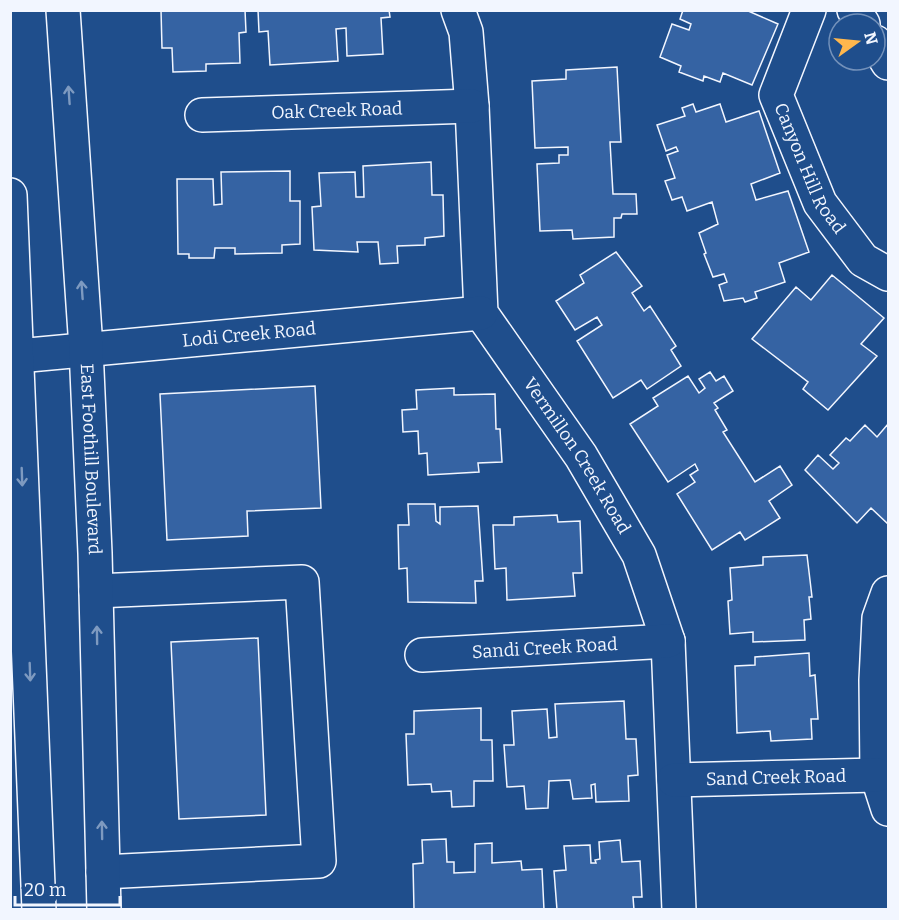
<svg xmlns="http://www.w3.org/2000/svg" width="899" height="920" viewBox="0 0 899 920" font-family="Bitter,serif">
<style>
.building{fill:#3563a3;stroke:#f2f6ff;stroke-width:1.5}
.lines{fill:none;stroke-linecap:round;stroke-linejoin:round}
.minor-casing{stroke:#f2f6ff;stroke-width:36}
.major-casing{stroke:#f2f6ff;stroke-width:36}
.minor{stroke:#1f4e8c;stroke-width:33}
.major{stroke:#1f4e8c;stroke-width:33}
.oneway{stroke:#7e9ac0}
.labels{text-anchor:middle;stroke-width:4.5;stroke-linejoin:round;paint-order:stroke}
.street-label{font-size:18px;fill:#f2f6ff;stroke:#1f4e8c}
</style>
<rect width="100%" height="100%" fill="#1f4e8c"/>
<path class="building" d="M161,10H245L246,32L239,33L240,63L206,64V71L173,72L172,48H162Z
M258,10H389L390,17L381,18L383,54L347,56L346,28L336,29L338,61L270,65L268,31L259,32Z
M683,10H746L778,24L752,85L723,73L720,82L704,76L703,81L679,72L681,66L660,57L672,24L689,30L691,24L680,19Z
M617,67L621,142H610L613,194H636L637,214H622L621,218H614V237L573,239L572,230L540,231L537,164L559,163V155H568V147L535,148L532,81L566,79V70Z
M693,104L696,112L720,104L726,122L759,111L780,173L751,184L756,200L788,191L809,252L779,263L785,282L755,292L757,298L745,302L743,298L724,301L719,285L727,282L724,274L713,277L704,254L706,253L699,233L718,224L712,202L687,211L682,197L672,200L665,181L675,178L667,155L678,151L676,147L666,151L657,125L685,116L682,108Z
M431,162L432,195H443L444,236L425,238V245L397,246L398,263L380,264L378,242H357L358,252L314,250L312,207L321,206L319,173L355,172L356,197H364L363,166Z
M290,171V201H300V244L282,245V253L235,254V248H215L214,258H189V254H178L177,179H213L214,205L222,204L221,172Z
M616,252L642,286L632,293L644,311L650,306L676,346L671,350L681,366L647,389L641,380L613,398L577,341L602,325L597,317L575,330L556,301L584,283L580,275Z
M832,275L884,318L861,344L877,356L828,410L803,389L808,382L752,339L796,287L811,300Z
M710,372L716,381L724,376L733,391L714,403L718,408L715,410L727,430L723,432L755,482L780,466L792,485L769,501L780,518L745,540L740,532L712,550L677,494L695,482L690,475L698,470L695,464L668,482L630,424L658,406L653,398L688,376L699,393L705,388L699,379Z
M315,386L321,508L247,511L248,536L167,540L160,394Z
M454,388V395L495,394L496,429H500L502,462L478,463L479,472L428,475L427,453L419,454L418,431L403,432L402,410L417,409L416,390Z
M888,424V524L871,508L857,523L805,470L818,455L833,469L839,463L830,455L846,438L850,441L865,425L877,437Z
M408,504H435L436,521L440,524V507L478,506L483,581H475L476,603L408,602L407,568L399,569L398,525H409Z
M557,515L558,522L580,521L582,573H573L575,596L507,600L506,568L495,569L493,525H514V517Z
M807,555L812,597H809L811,619L804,620L805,640L753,642V632L730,634L728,601L732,600L730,568L763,565V557Z
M258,638L266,815L179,819L171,642Z
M809,653L810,676L815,675L818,719H811L812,739L771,741L770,731L737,733L735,666L755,665V657Z
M624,701L626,739H636L638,775L628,776L629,801L596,802L595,784L591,785L592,798L573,799L570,780L549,781L548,808L526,809L524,786L507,787L504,745H514L512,711L547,709L549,738L557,737L555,704Z
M481,708V740H492L493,781H474V806L452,807L451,791L432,792L431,784L408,785L406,734H414V711Z
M446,839L447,862H454V873L475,872V844L492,843V863L521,861L522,870L542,869L544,910H414L413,864L423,863L422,840Z
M620,840L622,862L640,861L642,897H633L634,910H557L554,871L566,870L564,846L590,845L591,863H596L595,860L600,859L599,842Z"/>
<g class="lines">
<g class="minor-casing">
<g id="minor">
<path id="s1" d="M458,10L466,32L472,106L481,313L581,456L639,555L668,641L679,910"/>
<path id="s2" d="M809,10L776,95L820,203L863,260L888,274"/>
<path d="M854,10L863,24"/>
<path d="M875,42L888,63"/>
<path id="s3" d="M202,115L472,106"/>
<path id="s4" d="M18,356L481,313"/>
<path d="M96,591L302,582L319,861L103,872"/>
<path d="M888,593L879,618L876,680L877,775L888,809"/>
<path id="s5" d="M422,655L668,641"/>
<path id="s6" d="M674,780L877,775"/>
</g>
</g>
<g class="major-casing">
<g id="major">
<path id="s7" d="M63,10L86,348L95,553L104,910"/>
<path d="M10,195L39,910"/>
</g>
</g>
<use href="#minor" class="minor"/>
<use href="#major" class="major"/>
</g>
<defs><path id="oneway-shaft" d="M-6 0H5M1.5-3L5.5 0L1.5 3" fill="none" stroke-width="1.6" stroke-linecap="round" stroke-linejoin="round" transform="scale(1.5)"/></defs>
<g class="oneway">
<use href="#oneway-shaft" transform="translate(69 95) rotate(-94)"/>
<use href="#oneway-shaft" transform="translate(82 290) rotate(-94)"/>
<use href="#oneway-shaft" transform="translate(22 477) rotate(88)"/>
<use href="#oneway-shaft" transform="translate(97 635) rotate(-91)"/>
<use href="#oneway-shaft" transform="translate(30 672) rotate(88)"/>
<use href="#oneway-shaft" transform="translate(102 830) rotate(-91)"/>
</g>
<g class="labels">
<g class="street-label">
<text dy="6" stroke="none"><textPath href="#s3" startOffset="135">Oak Creek Road</textPath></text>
<text dy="6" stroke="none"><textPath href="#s2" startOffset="172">Canyon Hill Road</textPath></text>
<text dy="6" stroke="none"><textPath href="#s4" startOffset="232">Lodi Creek Road</textPath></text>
<text dy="6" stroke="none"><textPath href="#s1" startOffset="477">Vermillon Creek Road</textPath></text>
<text dy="6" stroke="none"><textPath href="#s7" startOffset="450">East Foothill Boulevard</textPath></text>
<text dy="6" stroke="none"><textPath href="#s5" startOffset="123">Sandi Creek Road</textPath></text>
<text dy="6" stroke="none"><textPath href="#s6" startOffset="102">Sand Creek Road</textPath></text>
</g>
</g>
<rect width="899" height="920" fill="none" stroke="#f2f6ff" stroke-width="24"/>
<g transform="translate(857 42) rotate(75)"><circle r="28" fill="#1f4e8c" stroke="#7391ba" stroke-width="1.5"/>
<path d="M0-4.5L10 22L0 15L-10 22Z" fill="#ffb74d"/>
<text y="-9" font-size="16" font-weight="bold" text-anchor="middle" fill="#f2f6ff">N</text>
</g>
<path d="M15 896v9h105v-9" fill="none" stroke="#f2f6ff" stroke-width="3"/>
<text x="24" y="896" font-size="18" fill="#f2f6ff" stroke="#1f4e8c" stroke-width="4.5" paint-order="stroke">20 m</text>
</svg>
